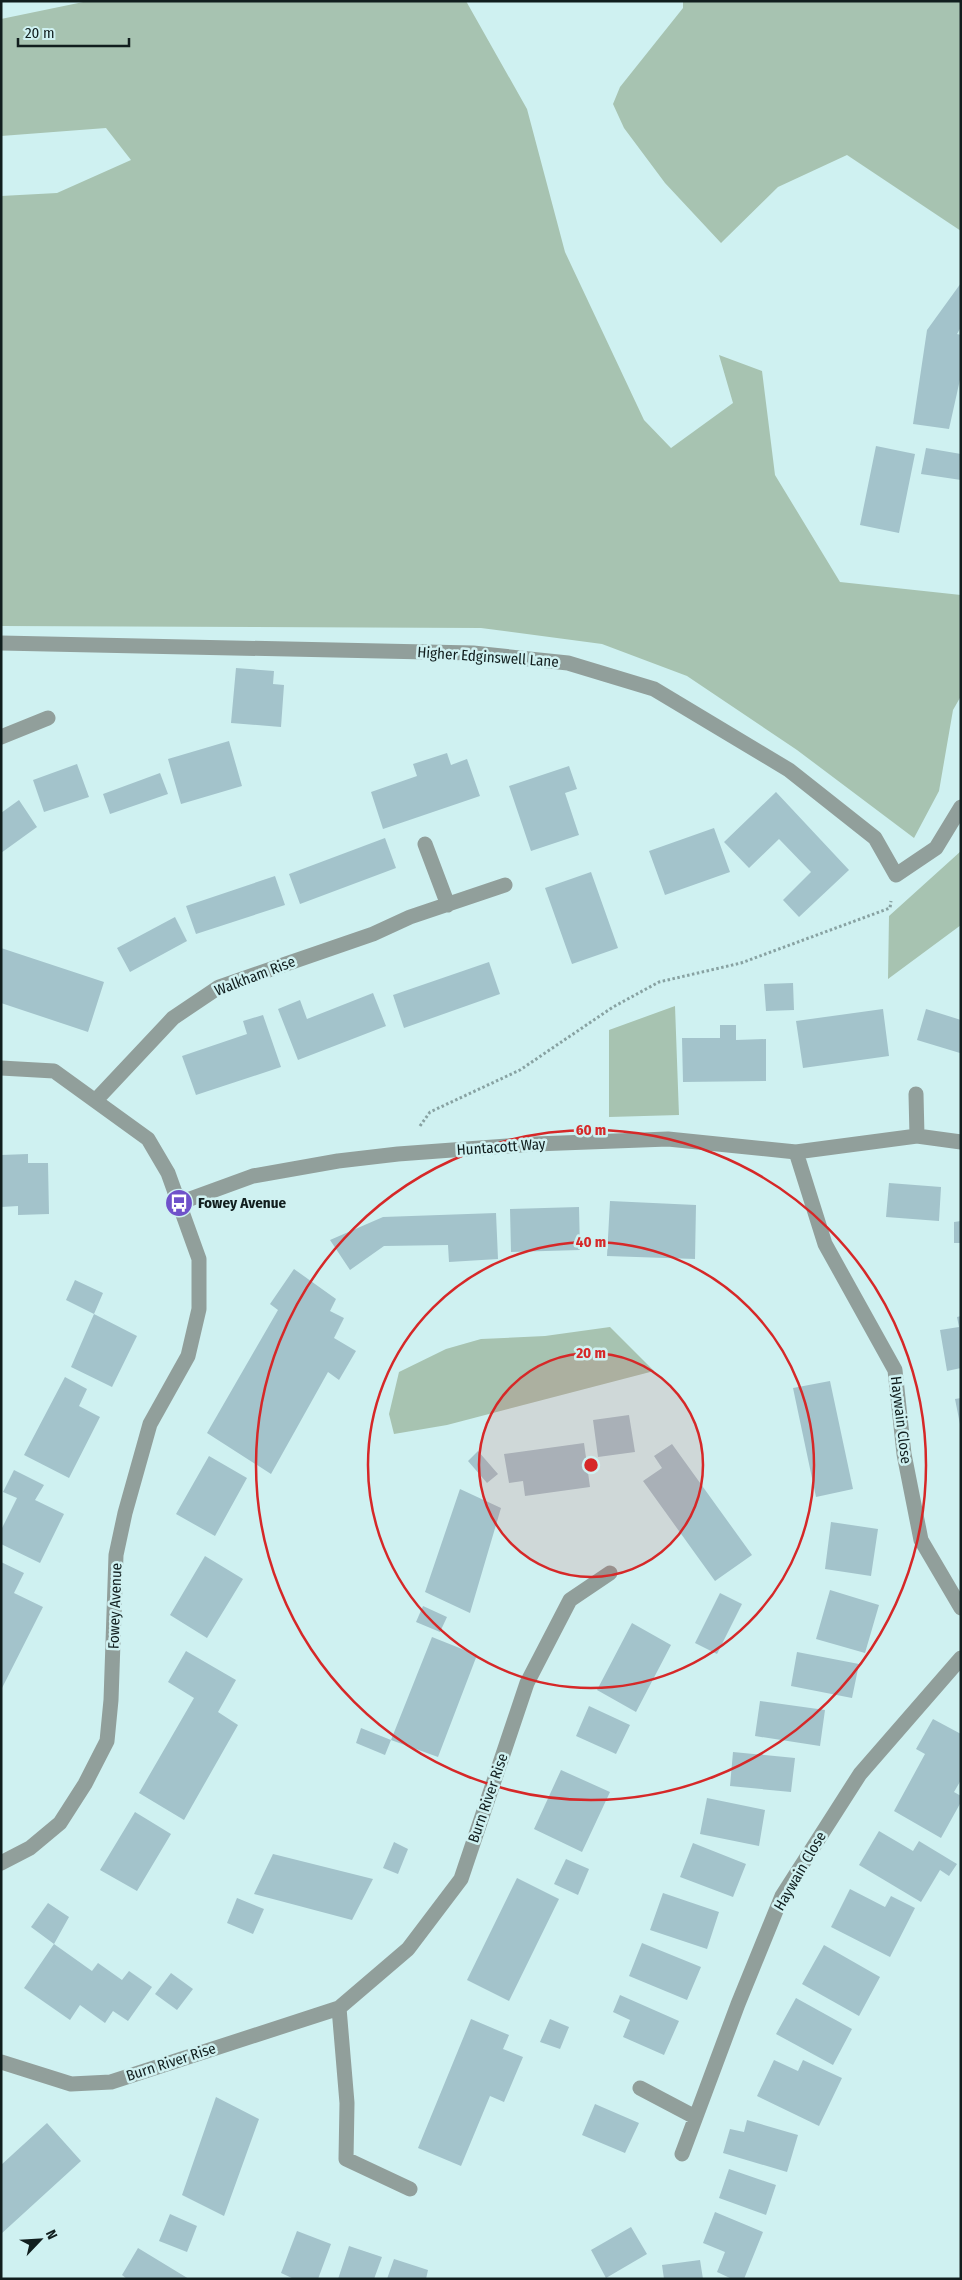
<svg xmlns="http://www.w3.org/2000/svg" width="962" height="2280" viewBox="0 0 962 2280" font-family="'Fira Sans Condensed',sans-serif">
<style>
.green{fill:#a7c3b1}
.building{fill:#a3c3cb}
.lines{fill:none;stroke-linecap:round;stroke-linejoin:round}
.path{stroke:#88a2a2;stroke-width:3;stroke-dasharray:2.5 2.5;stroke-linecap:butt}
.street{stroke:#919f9b;stroke-width:15}
.ring{fill:none;stroke:#d62828;stroke-width:2.5}
.labels{text-anchor:middle;stroke-width:5;stroke-linejoin:round;paint-order:stroke}
.street-label{font-size:15px;fill:#111e1e;stroke:#cff1f1}
.poi-label{font-size:15px;font-weight:bold;fill:#111e1e;stroke:#cff1f1;text-anchor:start}
.centre{fill:#d62828;stroke:#cff1f1;stroke-width:2.5}
.ring-label{font-size:15px;text-anchor:middle;font-weight:bold;fill:#d62828;stroke:#cff1f1;stroke-width:5;stroke-linejoin:round;paint-order:stroke}
</style>
<rect width="100%" height="100%" fill="#cff1f1"/>
<path class="green" d="M88,1H466L527,109L565,252L644,420L671,448L733,403L719,355L762,371L775,475L840,582L961,595V696L953,710L939,791L914,838L797,750L687,676L602,644L481,628L1,626V196L57,193L131,160L106,128L1,136V19Z
M683,1H961V231L847,155L778,187L721,243L665,183L624,128L613,104L620,87L683,8Z
M961,851V925L888,979L889,916Z
M675,1006L679,1115L609,1117V1030Z
M610,1327L654,1371L447,1425L394,1434L389,1414L399,1372L446,1349L481,1339L545,1336Z"/>
<path class="building" d="M961,283V327L957,334L961,335V375L949,429L913,424L927,330Z
M876,446L915,454L899,533L860,525Z
M926,448L961,454V480L921,474Z
M236,668L274,671L273,684L284,685L281,727L231,723Z
M229,741L242,786L181,804L168,759Z
M447,753L451,765L467,759L480,796L383,829L371,792L417,776L413,764Z
M77,764L89,797L44,812L33,780Z
M569,766L577,789L565,793L579,835L531,851L509,786Z
M160,773L168,794L110,814L103,794Z
M776,792L849,870L799,917L783,900L811,872L779,839L749,868L724,842Z
M19,800L37,827L1,853V813Z
M714,828L730,872L665,895L649,851Z
M385,838L396,868L300,904L289,874Z
M591,872L618,948L572,964L545,888Z
M275,876L285,905L196,934L186,906Z
M175,917L187,941L130,972L117,948Z
M1,948L104,982L88,1032L1,1003Z
M489,962L500,994L404,1028L393,995Z
M793,983L794,1010L766,1011L764,984Z
M373,993L386,1026L298,1060L278,1009L300,1000L307,1019Z
M883,1009L889,1056L803,1068L796,1021Z
M926,1009L961,1020L960,1053L917,1040Z
M263,1015L281,1067L196,1095L182,1056L247,1034L243,1021Z
M720,1025H736V1040L766,1039V1081L683,1082L682,1038H720Z
M28,1154V1163H48L49,1214L18,1215V1206L1,1207V1155Z
M889,1183L941,1187L939,1221L886,1217Z
M610,1201L696,1205L695,1259L607,1256Z
M579,1207L580,1250L511,1252L510,1209Z
M496,1213L498,1259L449,1262L448,1245L384,1246L350,1270L330,1240L383,1217Z
M961,1221V1243H954V1222Z
M294,1269L336,1299L330,1311L344,1318L334,1338L356,1351L339,1380L328,1372L271,1474L207,1433L278,1310L270,1304Z
M75,1280L103,1293L94,1314L66,1300Z
M94,1314L137,1336L112,1387L71,1367Z
M961,1316V1368L947,1371L940,1330L959,1327L957,1317Z
M65,1377L87,1389L79,1406L100,1417L69,1478L24,1455Z
M830,1381L853,1489L816,1497L793,1388Z
M961,1398V1423L960,1424L955,1399Z
M629,1415L635,1452L598,1457L593,1420Z
M584,1443L590,1487L525,1496L523,1481L509,1483L504,1454Z
M672,1444L752,1555L715,1581L643,1481L662,1468L654,1456Z
M478,1451L498,1474L487,1483L468,1461Z
M209,1456L247,1478L215,1536L176,1514Z
M14,1470L44,1485L35,1500L64,1514L40,1563L1,1544V1530L17,1498L3,1492Z
M460,1489L501,1508L470,1613L425,1592Z
M831,1522L878,1529L871,1576L825,1569Z
M205,1556L243,1579L207,1638L170,1615Z
M1,1562L24,1573L14,1593L43,1607L1,1690Z
M830,1590L879,1605L865,1653L816,1639Z
M720,1593L742,1604L717,1654L695,1643Z
M423,1606L447,1617L440,1632L416,1622Z
M632,1623L671,1645L636,1712L597,1690Z
M432,1637L477,1655L438,1757L391,1740Z
M186,1651L236,1680L218,1712L238,1725L184,1820L139,1793L194,1698L168,1682Z
M797,1652L859,1664L852,1698L791,1686Z
M760,1701L825,1710L820,1746L755,1736Z
M589,1706L630,1725L616,1754L576,1736Z
M933,1719L961,1734V1780L954,1792L961,1796V1802L941,1838L894,1811L925,1754L916,1749Z
M361,1728L391,1740L385,1755L356,1743Z
M733,1752L795,1758L791,1792L730,1786Z
M561,1770L610,1792L582,1852L534,1829Z
M707,1798L765,1810L759,1846L700,1834Z
M135,1812L171,1834L137,1891L100,1870Z
M879,1831L913,1851L919,1841L957,1864L949,1876L940,1870L921,1902L859,1865Z
M394,1842L408,1849L398,1874L383,1868Z
M693,1843L746,1864L733,1897L680,1877Z
M273,1854L373,1879L352,1920L254,1894Z
M566,1859L589,1869L578,1895L554,1884Z
M517,1878L559,1899L509,2001L467,1980Z
M850,1889L885,1907L891,1896L915,1908L890,1957L831,1927Z
M663,1893L719,1912L707,1949L650,1930Z
M237,1898L264,1909L253,1934L227,1923Z
M48,1903L69,1917L54,1944L31,1927Z
M642,1943L701,1967L687,2000L629,1976Z
M54,1944L92,1971L98,1963L122,1980L129,1971L152,1987L128,2021L113,2011L105,2023L80,2005L70,2020L24,1988Z
M824,1945L880,1977L859,2016L802,1984Z
M171,1973L193,1989L177,2010L155,1994Z
M620,1995L679,2021L664,2055L623,2037L630,2020L613,2012Z
M796,1998L852,2029L833,2065L776,2034Z
M471,2019L509,2035L503,2049L523,2057L504,2102L490,2096L461,2166L418,2148Z
M550,2019L569,2027L560,2049L540,2042Z
M774,2060L798,2071L803,2060L842,2078L819,2126L757,2096Z
M216,2097L259,2119L224,2216L182,2195Z
M595,2104L639,2123L625,2153L582,2135Z
M747,2120L798,2135L787,2172L723,2153L730,2129L744,2132Z
M47,2123L81,2161L1,2234V2165Z
M729,2169L776,2185L766,2215L719,2198Z
M715,2212L763,2232L744,2279H732L717,2272L725,2252L703,2243Z
M170,2214L197,2226L187,2252L159,2241Z
M631,2227L647,2254L606,2278L591,2250Z
M297,2231L331,2244L318,2279H294L281,2273Z
M349,2246L382,2257L374,2279H338Z
M138,2248L189,2279H127L122,2275Z
M394,2259L428,2270L426,2279H387Z
M700,2260L703,2279H664L662,2265Z"/>
<g class="lines">
<path class="path" d="M420,1126L430,1112L520,1070L613,1007L659,982L741,963L890,908L891,901"/>
<path class="street" d="M1,643L473,653L568,663L654,689L789,770L875,838L896,875L936,848L961,807
M1,737L48,718
M425,844L448,905
M1,1068L54,1071L148,1139L168,1173L199,1259V1309L188,1356L150,1424L125,1513L116,1555L111,1700L107,1741L85,1784L60,1823L30,1848L1,1863
M916,1094L917,1136
M96,1100L173,1018L219,987L373,934L410,917L505,885
M796,1152L825,1244L895,1370L904,1454L921,1540L961,1608
M179,1203L253,1176L338,1161L398,1154L535,1144L668,1139L796,1152L917,1136L961,1142
M339,2008L347,2103L346,2159L410,2189
M1,2062L71,2084L111,2082L339,2008L408,1949L461,1879L527,1683L570,1600L610,1573
M640,2088L695,2117
M682,2154L738,2004L782,1896L860,1774L961,1658"/>
</g>
<circle cx="591" cy="1465" r="112" fill="#d62828" fill-opacity=".12"/>
<g class="ring">
<circle cx="591" cy="1465" r="112"/>
<circle cx="591" cy="1465" r="223"/>
<circle cx="591" cy="1465" r="335"/>
</g>
<defs>
<g id="bus-disc" transform="scale(1.4375)"><circle r="9.5" fill="#6f51ca" stroke="#cff1f1"/><path d="M-5-6H5V4H4V6H2V4H-2V6H-4V4H-5ZM-3.5-4V0h7V-4ZM-3.5 1.2v1.5H-2V1.2ZM2 1.2v1.5H3.5V1.2Z" fill="#fff"/></g>
</defs>
<g fill-rule="evenodd">
<use href="#bus-disc" x="179" y="1203"/>
</g>
<g class="labels">
<g class="street-label">
<text transform="translate(488 657) rotate(4)" y="5">Higher Edginswell Lane</text>
<text transform="translate(255 976) rotate(-21)" y="5">Walkham Rise</text>
<text transform="translate(501 1147) rotate(-4)" y="5">Huntacott Way</text>
<text transform="translate(901 1420) rotate(83)" y="5">Haywain Close</text>
<text transform="translate(115 1606) rotate(-88)" y="5">Fowey Avenue</text>
<text transform="translate(488 1798) rotate(-71)" y="5">Burn River Rise</text>
<text transform="translate(800 1871) rotate(-60)" y="5">Haywain Close</text>
<text transform="translate(171 2062) rotate(-18)" y="5">Burn River Rise</text>
</g>
<g class="poi-label">
<text x="198" y="1208">Fowey Avenue</text>
</g>
</g>
<circle cx="591" cy="1465" r="8" class="centre"/>
<g class="ring-label">
<text x="591" y="1135">60 m</text>
<text x="591" y="1247">40 m</text>
<text x="591" y="1358">20 m</text>
</g>
<rect width="962" height="2280" fill="none" stroke="#111e1e" stroke-width="5"/>
<g transform="translate(40 2240) rotate(65)" stroke="#cff1f1" stroke-width="4" paint-order="stroke">
<path d="M0-4L9 19L0 12L-9 19Z" fill="#111e1e"/>
<text y="-8" font-size="14" font-weight="bold" text-anchor="middle" fill="#111e1e">N</text>
</g>
<path d="M18 38v8h111v-8" fill="none" stroke="#111e1e" stroke-width="2.5"/>
<text x="25" y="38" font-size="15" fill="#111e1e" stroke="#cff1f1" stroke-width="4" paint-order="stroke">20 m</text>
</svg>
